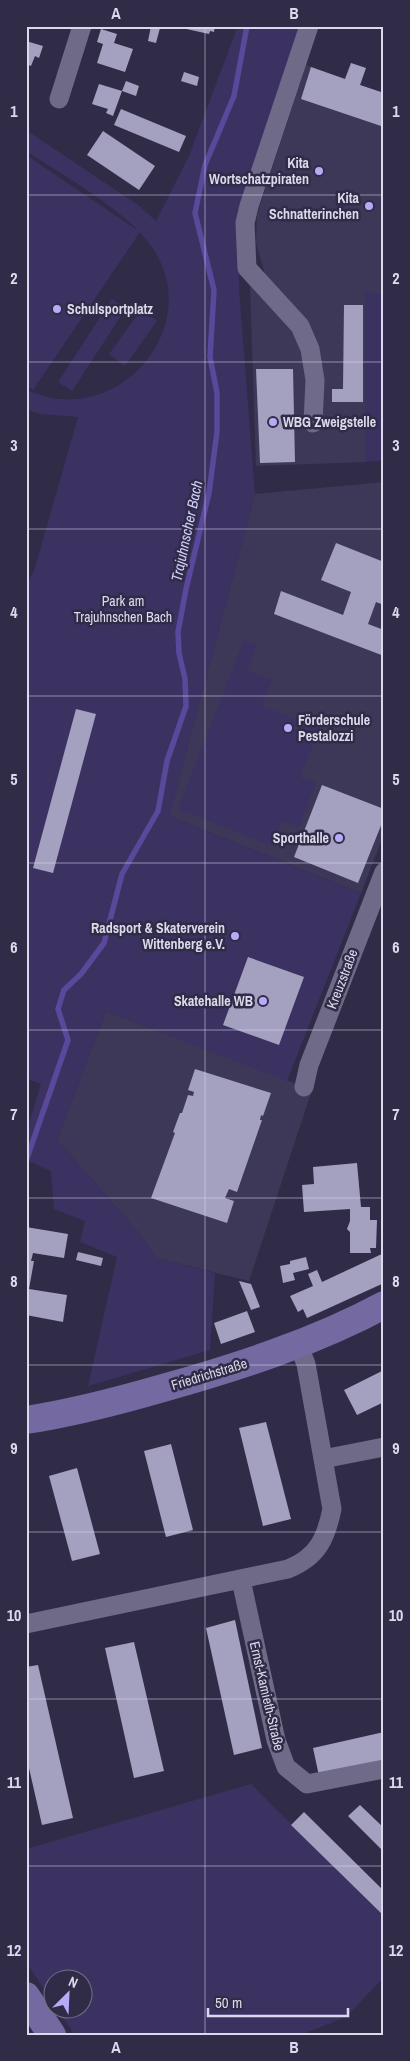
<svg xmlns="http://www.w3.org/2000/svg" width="410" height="2061" viewBox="0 0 410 2061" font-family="'Archivo Narrow',sans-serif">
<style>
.built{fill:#3d3857}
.green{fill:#3c3262}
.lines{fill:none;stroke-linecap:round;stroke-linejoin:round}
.stream{stroke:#5a489a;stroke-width:5.5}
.building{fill:#a4a0c0}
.street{stroke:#6e6a88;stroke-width:19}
.secondary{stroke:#746aa1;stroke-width:28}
.grid{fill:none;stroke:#dbd9eb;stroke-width:1;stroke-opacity:0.55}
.poi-dot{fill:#b7abf8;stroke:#302c47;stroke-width:2}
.labels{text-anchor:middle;stroke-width:5;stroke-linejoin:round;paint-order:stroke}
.poi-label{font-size:14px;font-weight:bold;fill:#dbd9eb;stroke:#302c47;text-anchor:end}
.park-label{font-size:14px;fill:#dddaf1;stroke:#302c47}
.street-label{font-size:14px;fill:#dbd9eb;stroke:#302c47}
.water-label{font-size:15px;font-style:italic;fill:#d1ccfa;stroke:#302c47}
.neatline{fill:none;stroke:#dbd9eb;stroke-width:2}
.grid-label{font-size:16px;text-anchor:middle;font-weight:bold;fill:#dbd9eb}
</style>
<rect width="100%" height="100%" fill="#302c47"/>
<path class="built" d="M351,63L366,68L360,85L384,93V295L365,293V462L256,466L250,286L265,274L256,243L257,215L306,65L345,79Z
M384,482V834L361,893L169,816L255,494Z
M106,1011L312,1090L249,1281L156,1258L139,1233L57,1140Z"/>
<path class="green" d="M238,26H301L239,220V289L255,494L169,816L361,893L287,1081L106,1011L57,1140L139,1233L156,1258L215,1273L210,1350L88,1386L117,1257L80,1242L85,1221L54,1209L51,1171L26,1160V1133L41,1084L26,1078V586L34,571L78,417L40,414L26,409V390C37,394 47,398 59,399C137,406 198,318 154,250C131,213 64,176 26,151V130L138,205L156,221L189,156Z
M26,155L140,232L33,390L26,385Z
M365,292L384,295V460L365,462Z
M112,299L126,308L72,391L58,382Z
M141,310L157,321L125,366L109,354Z
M244,640L257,645L247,670L272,680L262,706L319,728L300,777L316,783L299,827L282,821L272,846L178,809Z
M251,1784L384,1916V1977L346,2017L300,2035H75L57,2009L82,2008V1978H52V2001L26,1962V1849Z"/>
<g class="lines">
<path class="stream" d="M26,1161L68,1040L58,1009L64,990L81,974L104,943L122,874L158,811L167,761L186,706L185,679L179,653L178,632L186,589L209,493L217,432V393L210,357L214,290L195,213L205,165L234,96L247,26"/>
</g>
<path class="building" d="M151,26L160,28L156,43L148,41Z
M183,26H215L214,32L210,31L209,34L182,28Z
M101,29L117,34L114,43L133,49L125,72L97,63L103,44L97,42Z
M26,41L43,46L39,58L35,56L31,66L26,64Z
M351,63L366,68L360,85L384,93V127L301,99L311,67L345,79Z
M184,72L199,77L197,86L181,81Z
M126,81L139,86L136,96L122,91Z
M99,84L122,91L113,116L106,113L108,109L92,104Z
M121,109L186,136L179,152L114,125Z
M103,131L155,166L139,190L87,155Z
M344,305H363V402H332V389H343Z
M256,369H293L295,462L260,463Z
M336,543L384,562V605L376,602L368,624L384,630V656L274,614L281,591L343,615L351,592L321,580Z
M76,709L96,714L53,873L33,868Z
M322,785L384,809V818L358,883L294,857Z
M248,957L304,977L279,1045L223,1025Z
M195,1069L271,1093L263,1116L261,1115L260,1120H262L237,1192L229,1189L225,1198L234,1201L227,1223L151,1198L175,1133L173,1132L180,1113H182L188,1095L193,1096L194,1092L188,1090Z
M357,1163L361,1207H370V1220H377L376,1248H370L371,1253H350V1232L347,1229L350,1221V1209L304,1212L302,1185L314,1184L313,1167Z
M26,1227L68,1234L64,1258L33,1253L31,1261H34L29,1289L67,1295L63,1322L26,1315Z
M78,1252L103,1258L101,1266L76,1260Z
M384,1253V1283L307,1318L303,1309L298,1312L290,1296L313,1286L308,1274L317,1270L322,1282Z
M306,1257L309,1269L293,1273L295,1280L283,1283L280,1266L290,1264V1261Z
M239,1281L251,1284L260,1307L251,1310Z
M247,1311L255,1332L221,1344L214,1323Z
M384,1370V1402L357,1415L344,1390Z
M266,1422L291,1519L263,1526L239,1428Z
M171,1444L193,1530L166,1537L144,1451Z
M77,1468L100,1554L72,1561L49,1476Z
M235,1620L262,1748L234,1755L206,1628Z
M134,1642L164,1771L134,1778L105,1648Z
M38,1665L73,1818L42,1825L26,1755V1667Z
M384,1732V1762L319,1776L313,1748Z
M360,1805L384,1828V1852L348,1816Z
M304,1812L384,1891V1916L291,1825Z"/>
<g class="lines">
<path class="street" d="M309,26L249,206L245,223L247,268L300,326L310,349L315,380L313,423
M59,99L82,26
M304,1087L309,1065L384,872
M323,1459L384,1447
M241,1580L276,1740L286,1767L307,1784L384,1769
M26,1624L288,1569C318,1557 326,1538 332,1509L306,1364L298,1344"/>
<path class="secondary" d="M26,1420C73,1413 118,1401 163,1388C238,1367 315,1342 384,1305
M26,1996L52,2035"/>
</g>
<path class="grid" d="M205,26V2035M26,195H384M26,362H384M26,529H384M26,696H384M26,863H384M26,1030H384M26,1198H384M26,1365H384M26,1532H384M26,1699H384M26,1866H384"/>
<g class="poi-dot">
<circle cx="319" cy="171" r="5"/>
<circle cx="369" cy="206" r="5"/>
<circle cx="57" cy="309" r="5"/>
<circle cx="273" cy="422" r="5"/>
<circle cx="288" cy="728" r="5"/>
<circle cx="339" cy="838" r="5"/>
<circle cx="235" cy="936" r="5"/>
<circle cx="263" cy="1001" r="5"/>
</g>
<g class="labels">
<g class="poi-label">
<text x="309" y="168">Kita<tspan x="309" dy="16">Wortschatzpiraten</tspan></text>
<text x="359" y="203">Kita<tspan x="359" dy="16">Schnatterinchen</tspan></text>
<text x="67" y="314" text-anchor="start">Schulsportplatz</text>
<text x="283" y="427" text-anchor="start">WBG Zweigstelle</text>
<text x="298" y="725" text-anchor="start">Förderschule<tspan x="298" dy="16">Pestalozzi</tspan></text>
<text x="329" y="843">Sporthalle</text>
<text x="225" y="933">Radsport &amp; Skaterverein<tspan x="225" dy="16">Wittenberg e.V.</tspan></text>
<text x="253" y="1006">Skatehalle WB</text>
</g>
<g class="park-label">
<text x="123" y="606">Park am<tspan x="123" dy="16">Trajuhnschen Bach</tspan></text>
</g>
<g class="street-label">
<text transform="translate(342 979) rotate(-69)" y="5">Kreuzstraße</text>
<text transform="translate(209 1374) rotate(-17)" y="5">Friedrichstraße</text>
<text transform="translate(267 1696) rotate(77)" y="5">Ernst-Kamieth-Straße</text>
</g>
<g class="water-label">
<text transform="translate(187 531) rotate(-78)" y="5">Trajuhnscher Bach</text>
</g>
</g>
<rect width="410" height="2061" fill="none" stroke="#302c47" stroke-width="55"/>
<g transform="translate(68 1994) rotate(24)"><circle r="24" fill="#302c47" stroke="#747189"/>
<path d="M0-4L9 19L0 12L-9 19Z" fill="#b7abf8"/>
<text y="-8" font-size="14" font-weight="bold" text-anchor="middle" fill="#dbd9eb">N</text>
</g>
<path d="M208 2008v8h140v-8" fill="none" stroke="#dbd9eb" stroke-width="2.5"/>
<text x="215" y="2008" font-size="15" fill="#dbd9eb" stroke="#302c47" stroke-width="4" paint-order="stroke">50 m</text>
<rect x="28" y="28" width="354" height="2006" class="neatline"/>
<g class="grid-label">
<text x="116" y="19">A</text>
<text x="294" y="19">B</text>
<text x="14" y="117">1</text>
<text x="396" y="117">1</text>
<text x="14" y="284">2</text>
<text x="396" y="284">2</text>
<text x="14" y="451">3</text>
<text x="396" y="451">3</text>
<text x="14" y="618">4</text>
<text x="396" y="618">4</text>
<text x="14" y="785">5</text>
<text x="396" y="785">5</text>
<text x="14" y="953">6</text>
<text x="396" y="953">6</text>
<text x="14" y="1120">7</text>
<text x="396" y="1120">7</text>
<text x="14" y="1287">8</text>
<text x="396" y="1287">8</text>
<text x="14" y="1454">9</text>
<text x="396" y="1454">9</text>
<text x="14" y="1621">10</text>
<text x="396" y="1621">10</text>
<text x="14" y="1788">11</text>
<text x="396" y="1788">11</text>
<text x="14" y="1956">12</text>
<text x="396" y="1956">12</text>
<text x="116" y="2053">A</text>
<text x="294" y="2053">B</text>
</g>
</svg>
